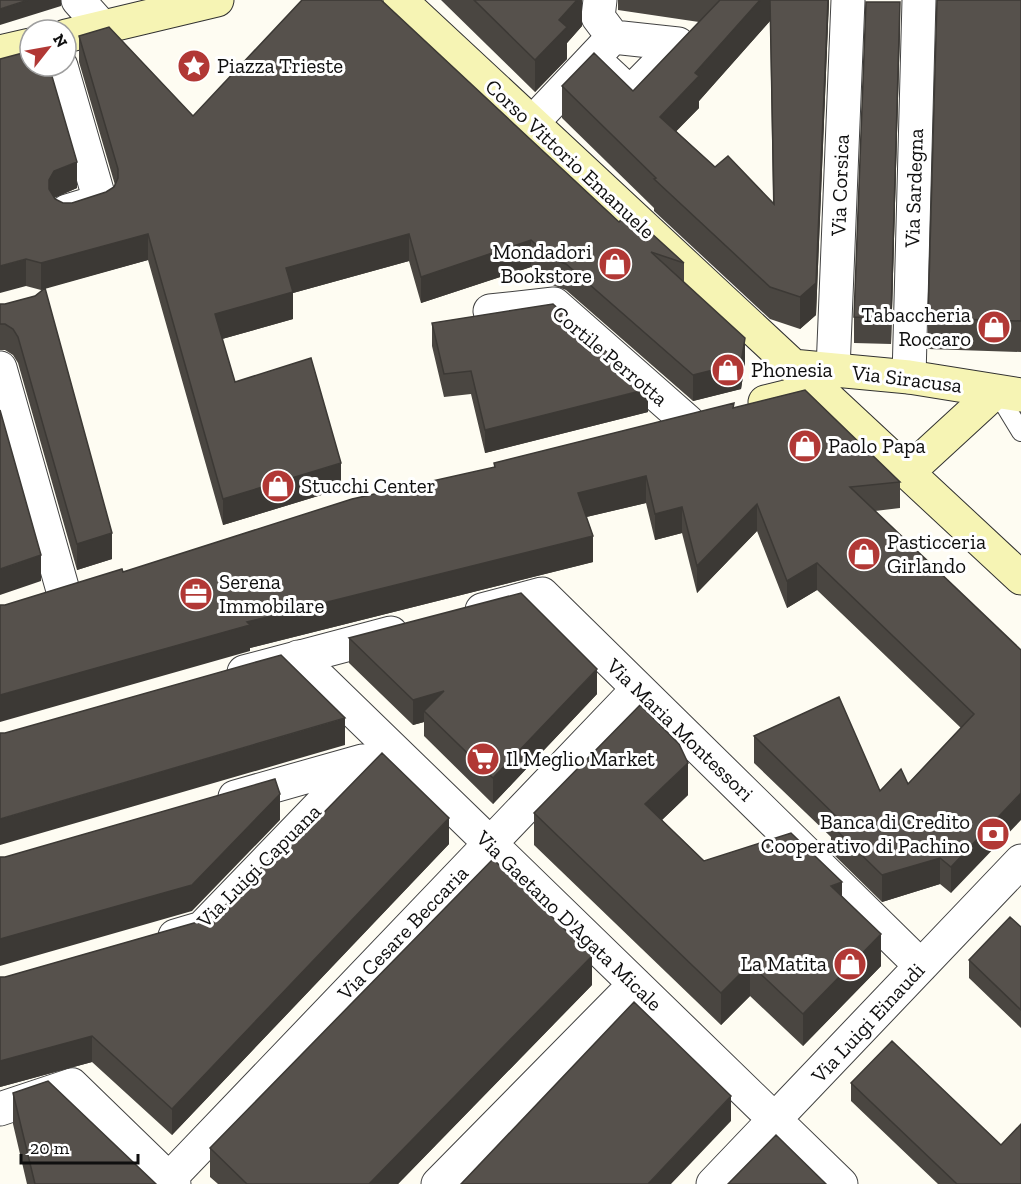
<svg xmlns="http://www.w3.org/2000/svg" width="1021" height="1184" viewBox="0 0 1021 1184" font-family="'Zilla Slab',serif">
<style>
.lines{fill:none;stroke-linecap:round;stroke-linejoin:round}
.lane-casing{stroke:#424242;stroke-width:20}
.street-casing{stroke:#424242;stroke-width:35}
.secondary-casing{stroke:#313131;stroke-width:35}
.lane{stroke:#fff;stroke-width:18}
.street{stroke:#fff;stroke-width:33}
.secondary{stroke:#f6f4b4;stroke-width:33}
.wall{fill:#4a4641;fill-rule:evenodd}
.shaded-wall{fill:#3c3935}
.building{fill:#56514c;stroke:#3c3935;stroke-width:1.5}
.labels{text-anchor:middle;stroke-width:6;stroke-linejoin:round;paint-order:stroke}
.poi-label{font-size:21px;fill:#0f0f0f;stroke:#fff;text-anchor:start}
.street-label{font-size:21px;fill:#0f0f0f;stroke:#fff}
</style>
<rect width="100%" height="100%" fill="#fefcf2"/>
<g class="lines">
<g class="lane-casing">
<path id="lane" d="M996,391L1021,432"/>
</g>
<g class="street-casing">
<path id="street" d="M78,0L103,28
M600,65L630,93L678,44L613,37
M61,66L100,201L67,211
M532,123L613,37L598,17L600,0
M490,311L554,304L688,422
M0,368L64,594
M833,370L848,0
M909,377L919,0
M482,610L542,594L921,966
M298,657L841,1184
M244,672L391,633
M235,797L362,761
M175,936L202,928L363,761
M0,1109L72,1085L174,1184
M169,1179L638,689
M438,1184L635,984
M713,1184L1021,861"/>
</g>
<g class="secondary-casing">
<path id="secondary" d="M400,0L1021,578
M66,36L217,0
M0,52L30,45
M792,366L909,377L1021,395
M765,402L818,389
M909,471L996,391"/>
</g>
<use href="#lane" class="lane"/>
<use href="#street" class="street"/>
<use href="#secondary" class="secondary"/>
</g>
<path class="wall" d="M441,0H582V26L567,43V59L535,92Z
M618,0H829L816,315L800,329L770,319L654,211V208L562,118V86L633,91L699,22L618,10ZM770,21L773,203L715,167L676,131L699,108V101Z
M1021,0V352L928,349V318Z
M900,28L891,344L854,343V317Z
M79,36L193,116L619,222L684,263V282L745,364L741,389L693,401L566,290L552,285L531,267L421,303L409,261L293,293V319L222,339L235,382L341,489L223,525L148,260L45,288L112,559L77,570L18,363L13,355L5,350H0V304H5L35,296L44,289L41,290L26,286L0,59L77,188L54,198L63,203H72L106,192L114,187L115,185L79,62Z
M432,323L648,412L485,453L471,394L444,397L432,346Z
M734,408L900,482V508L875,511L1021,650L951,893L940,884L882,902L831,852V837L754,763V736L880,791L908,784L961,728L817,590L787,608L757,531L697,593L682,533L655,540L646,503L586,517L593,562L250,648V651L5,605L123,572L494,467V463Z
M349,638L597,694L493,804L424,736V722L413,725L349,663Z
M688,795L662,820L704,861L842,896L881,966L803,1046L750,996L721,1025L534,845V813Z
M295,842L449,844L172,1135L92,1062L0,1087V977H5L208,919L216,915Z
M1021,927V1028L969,978V960Z
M592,985L398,1184H218L210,1177V1148Z
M851,1083L1021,1184H938L851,1101Z
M13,1093L156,1184H27L13,1124Z"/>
<path class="shaded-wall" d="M28,0H61V6L0,25V9Z
M577,0H582V26L567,43V59L535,92V60L559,20Z
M760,0H770V21L699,101V108L660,148V117L695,73Z
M828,0H829L816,315L800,329V297Z
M900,2V28L891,344V318Z
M77,162V188L54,198L49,206V180L54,171Z
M148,234V260L41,290V263Z
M409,234V261L293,293V319L215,341V314L286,268Z
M531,240V267L421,303V277Z
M26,259V286L0,293V266Z
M745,338V364L741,389L693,401V375Z
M648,389V412L485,453V430Z
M341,463V489L223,525V499Z
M646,476V503L578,519V493Z
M757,504V531L697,593V566Z
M682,507V533L655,540V514Z
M112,533V559L77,570V544Z
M593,536V562L250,648V651L0,722V695L247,622Z
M41,555V581L0,595V569Z
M817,563V590L787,608V581Z
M597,669V694L493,804V778Z
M444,691L424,711V722L413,725V700Z
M345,718V745L0,845V819Z
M688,763V795L645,836V804Z
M1021,793V820L951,893V867Z
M280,794V820L192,911L0,966V939Z
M449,818V844L172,1135V1109Z
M940,858V884L882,902V875Z
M842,882V914L831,886Z
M881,934V966L803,1046V1014Z
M592,956V985L398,1184H369Z
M750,964V996L721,1025V993Z
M92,1036V1062L0,1087V1061Z
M731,1096V1121L671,1184H648Z"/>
<path class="building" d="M0,0H28L0,9Z
M302,0H381L619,222L628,212L684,263L651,252L745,338L741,363L693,375L566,264L552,259L531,240L421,277L409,234L286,268L293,292L215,314L235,382L311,358L341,463L223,499L148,234L41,263L26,259L0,266V59L30,51V66H49L77,162L54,171L49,180V189L55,199L63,203H72L106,192L114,187L118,178V169L79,36L109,27L193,116Z
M474,0H577L559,20L567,27L535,60Z
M720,0H760L695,73L699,76L660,117L715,167L728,156L774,204L770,0H828L816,283L800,297L770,287L654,179L656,178L562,86L594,53L633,91Z
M937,0H1021V321L928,318Z
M866,2H900L891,318L854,317Z
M45,288L112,533L77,544L18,337L13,329L5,324H0V304H5L35,296Z
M553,304L648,389L485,430L471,371L444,374L432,323Z
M805,390L900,482L850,487L1021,650V793L951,867L940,858L882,875L831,825L842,822L754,736L839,697L880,791L901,769L908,784L974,714L817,563L787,581L757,504L697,566L682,507L655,514L646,476L578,493L593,536L247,622L250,625L0,695V605H5L122,569L123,572L352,499L495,467L494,463L734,403L733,408Z
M0,410L41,555L0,569Z
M521,593L597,669L493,778L424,711L444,691L413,700L349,638Z
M281,655L345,718L0,819V733H5Z
M640,705L679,744L688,763L645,804L704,861L791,833L842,882L831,886L881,934L803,1014L750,964L721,993L534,813Z
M382,753L449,818L172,1109L92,1036L0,1061V977H5L208,919L216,915L293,834L295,842Z
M275,779L280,794L192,885L0,939V857H5Z
M493,859L592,956L369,1184H247L210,1148Z
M1010,917L1021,927V1010L969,960Z
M634,1002L731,1096L648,1184H461Z
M892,1041L1001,1145L1021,1124V1184H957L851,1083Z
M48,1081L156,1184H35L13,1093Z
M776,1135L826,1184H728Z"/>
<defs>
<g id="sight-disc" transform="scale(1.725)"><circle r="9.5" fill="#b13835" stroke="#fff"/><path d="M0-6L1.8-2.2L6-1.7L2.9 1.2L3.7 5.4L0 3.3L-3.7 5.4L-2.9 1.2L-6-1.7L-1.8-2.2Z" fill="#fff"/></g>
<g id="shop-disc" transform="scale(1.725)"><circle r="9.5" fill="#b13835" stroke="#fff"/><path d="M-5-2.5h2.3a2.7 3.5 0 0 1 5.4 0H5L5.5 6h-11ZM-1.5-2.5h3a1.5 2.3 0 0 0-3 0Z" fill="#fff"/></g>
<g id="office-disc" transform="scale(1.725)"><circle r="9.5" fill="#b13835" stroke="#fff"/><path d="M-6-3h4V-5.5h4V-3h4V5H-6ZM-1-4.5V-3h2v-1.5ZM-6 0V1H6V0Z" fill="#fff"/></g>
<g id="supermarket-disc" transform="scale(1.725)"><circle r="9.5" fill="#b13835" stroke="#fff"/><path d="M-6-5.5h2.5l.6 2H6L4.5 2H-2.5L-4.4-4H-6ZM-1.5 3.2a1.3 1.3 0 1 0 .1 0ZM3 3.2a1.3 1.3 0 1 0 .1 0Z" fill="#fff"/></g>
<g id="bank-disc" transform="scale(1.725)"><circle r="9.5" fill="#b13835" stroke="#fff"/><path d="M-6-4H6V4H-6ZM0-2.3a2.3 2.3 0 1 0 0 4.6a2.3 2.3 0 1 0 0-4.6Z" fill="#fff"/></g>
</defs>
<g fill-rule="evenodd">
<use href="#sight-disc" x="194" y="66"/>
<use href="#shop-disc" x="615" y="264"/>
<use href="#shop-disc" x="994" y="327"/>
<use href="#shop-disc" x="728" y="370"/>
<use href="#shop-disc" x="805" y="446"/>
<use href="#shop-disc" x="278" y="486"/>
<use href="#shop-disc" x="864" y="554"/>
<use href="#office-disc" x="196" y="594"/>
<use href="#supermarket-disc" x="483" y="759"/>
<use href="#bank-disc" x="993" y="834"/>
<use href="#shop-disc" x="850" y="964"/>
</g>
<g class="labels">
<g class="poi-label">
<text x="217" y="73">Piazza Trieste</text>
<text x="592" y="259" text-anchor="end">Mondadori<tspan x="592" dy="24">Bookstore</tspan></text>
<text x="971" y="322" text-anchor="end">Tabaccheria<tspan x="971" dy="24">Roccaro</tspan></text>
<text x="751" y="377">Phonesia</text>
<text x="828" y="453">Paolo Papa</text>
<text x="301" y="493">Stucchi Center</text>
<text x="887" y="549">Pasticceria<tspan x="887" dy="24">Girlando</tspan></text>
<text x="219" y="589">Serena<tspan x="219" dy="24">Immobilare</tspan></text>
<text x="506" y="766">Il Meglio Market</text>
<text x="970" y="829" text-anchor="end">Banca di Credito<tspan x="970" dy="24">Cooperativo di Pachino</tspan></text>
<text x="827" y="971" text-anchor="end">La Matita</text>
</g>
<g class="street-label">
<text transform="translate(570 159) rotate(43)" y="7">Corso Vittorio Emanuele</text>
<text transform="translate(840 185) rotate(-88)" y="7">Via Corsica</text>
<text transform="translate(914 188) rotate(-88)" y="7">Via Sardegna</text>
<text transform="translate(610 356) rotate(40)" y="7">Cortile Perrotta</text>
<text transform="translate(907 379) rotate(7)" y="7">Via Siracusa</text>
<text transform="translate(680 730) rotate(44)" y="7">Via Maria Montessori</text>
<text transform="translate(259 866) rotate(-45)" y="7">Via Luigi Capuana</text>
<text transform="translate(569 921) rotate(44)" y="7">Via Gaetano D'Agata Micale</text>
<text transform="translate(403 933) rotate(-46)" y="7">Via Cesare Beccaria</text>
<text transform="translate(868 1023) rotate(-47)" y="7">Via Luigi Einaudi</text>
</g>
</g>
<g transform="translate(48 48) rotate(59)"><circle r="28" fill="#ffffff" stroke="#9f9f9f" stroke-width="1.5"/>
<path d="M0-4.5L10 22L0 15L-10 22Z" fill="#b13835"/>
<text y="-9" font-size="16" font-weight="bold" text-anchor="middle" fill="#0f0f0f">N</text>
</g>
<path d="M21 1154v9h117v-9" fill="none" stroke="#0f0f0f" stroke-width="3"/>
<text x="30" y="1154" font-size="18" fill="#0f0f0f" stroke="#ffffff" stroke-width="4.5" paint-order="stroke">20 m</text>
</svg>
